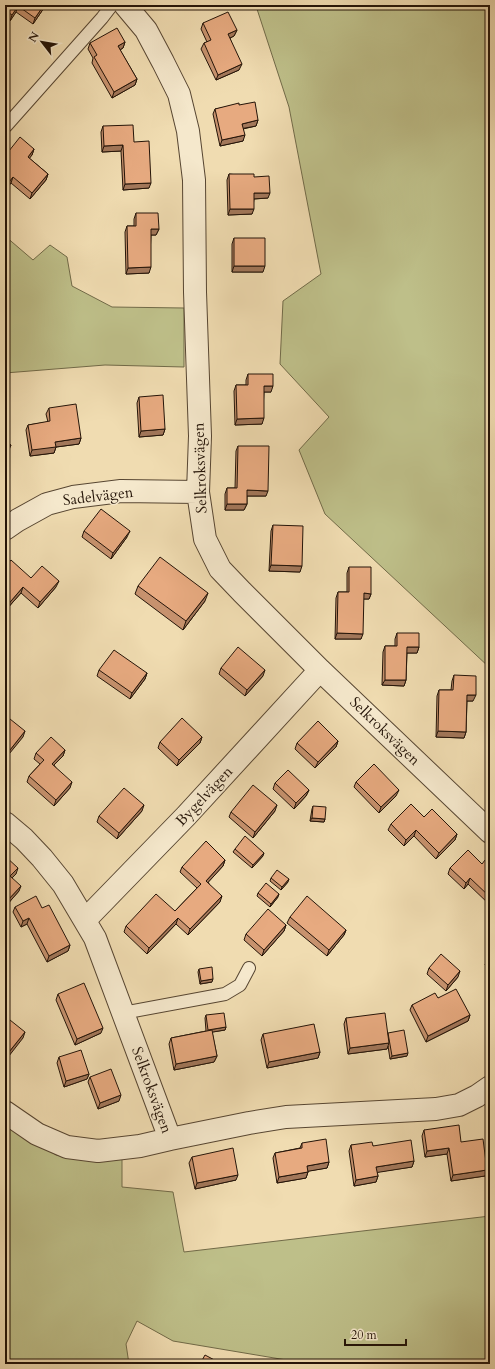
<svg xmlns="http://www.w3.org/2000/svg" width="495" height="1369" viewBox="0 0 495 1369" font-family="Cardo,serif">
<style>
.green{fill:#bebf89;stroke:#716a48}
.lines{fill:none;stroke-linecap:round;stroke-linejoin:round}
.lane-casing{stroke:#574632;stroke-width:14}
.street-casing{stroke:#574632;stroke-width:24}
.lane{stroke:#f5e8cc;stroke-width:12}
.street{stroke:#f5e8cc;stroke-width:22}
.wall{fill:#c7926e;stroke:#241408}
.shaded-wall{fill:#a2775a;stroke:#241408}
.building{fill:#e7aa80;stroke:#241408}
.labels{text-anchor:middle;stroke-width:3;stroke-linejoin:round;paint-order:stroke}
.street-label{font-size:15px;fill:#241408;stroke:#f5e8cc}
</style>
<rect width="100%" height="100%" fill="#f0dcb1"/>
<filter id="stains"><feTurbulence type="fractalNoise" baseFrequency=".005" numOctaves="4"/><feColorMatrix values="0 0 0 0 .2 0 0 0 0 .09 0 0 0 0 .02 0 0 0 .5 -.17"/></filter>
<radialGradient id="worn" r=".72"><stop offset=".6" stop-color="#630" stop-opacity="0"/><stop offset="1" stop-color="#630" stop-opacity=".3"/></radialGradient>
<path class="green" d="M253,5H490V668L325,514L299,450L329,417L280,364L283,301L321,274L289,107L257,9Z
M5,236L33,260L50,245L67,257L72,286L112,307L184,308V367L105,365L5,373Z
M5,1120L56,1155L122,1158V1187L173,1192L184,1252L490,1216V1358L487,1364H310L173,1341L137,1321L126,1344L129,1364H5Z"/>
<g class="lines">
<g class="lane-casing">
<path id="lane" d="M6,126L102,18L112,5
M123,1013L225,994L240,985L249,968"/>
</g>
<g class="street-casing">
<path id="street" d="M125,5L146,30L163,62L179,94L188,131L194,180L195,292L200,436L198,492L205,539L220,569L242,592L320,670L490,832
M5,529L18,520L47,504L73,497L121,491L198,492
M5,823L24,839L42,858L63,884L95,938L170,1139L249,1123L286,1117L436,1109L459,1105L477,1096L490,1087
M85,920L186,816L320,670
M5,1112L37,1134L67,1147L98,1151L140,1146L170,1139"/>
</g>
<use href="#lane" class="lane"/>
<use href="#street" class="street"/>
</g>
<path class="wall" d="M5,5H46L33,24L16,12L10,21L5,17Z
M203,23L237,30L234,36L230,38L239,70L216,80L201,49L204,43L207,42L201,29Z
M125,42L123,48L120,50L137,79L135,85L112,98L92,63L93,58L88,49L90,43Z
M239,105L258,120L256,126L243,129V141L220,146L213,114L215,109Z
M103,126L134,142L149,188L123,190L121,151L102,152L101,132Z
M34,149L32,155L29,158L48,174L46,180L30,199L11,183L5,190V156Z
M229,174L254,177L268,198L254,199L252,214L228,215L227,180Z
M136,213L159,229L156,235H151L149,273L126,274L125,232L127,226H134V219Z
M234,238L263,272H232V244Z
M248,374L271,392H264L262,424L235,425L234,391L236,385H246V380Z
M139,397L165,429L163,435L139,437L137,403Z
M49,408L81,438L79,444L56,447L54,453L30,456L26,430L28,425L48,422L46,414Z
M238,446L266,496H247V504L244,510H225V494L227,488H235L236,451Z
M273,525L300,572L269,571L271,531Z
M84,531L127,537L111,559L82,537Z
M5,567L31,578L56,587L38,608L21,593L5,611Z
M349,567L371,594L369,599H363L361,639H335L336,598L338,592H347V573Z
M138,586L205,601L183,630L135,594Z
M397,633L419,647L417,653H407L406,680L404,686L382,685L383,652L385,646H395V639Z
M221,668L263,676L245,696L219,674Z
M99,670L147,673L145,679L130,699L97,676Z
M454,675L473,701H467L466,732L464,738L436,737L437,696L439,690H451L452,681Z
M202,737L200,743L177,766L158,748L160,742Z
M338,741L336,747L315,768L295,749L297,743Z
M65,750L63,756L54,765L70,788L54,806L27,782L29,776L40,764L34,759L36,753Z
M356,782L396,796L379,813L354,787Z
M275,783L309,790L306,796L294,809L273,789Z
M313,806L325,819L324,822L310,821L312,809Z
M142,811L117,839L97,822L99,816Z
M275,811L253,838L229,817L231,812Z
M391,824L457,834L455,840L436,859L414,836L404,846L388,830Z
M235,849L263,856L252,868L233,852Z
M5,856L16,874L12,878L19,891L5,907Z
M225,860L223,866L208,882L220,902L188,935L176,924L147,954L124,932L126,926L175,911L197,888L180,872L182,867Z
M482,864L490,865V905L468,884L464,889L448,874L450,868Z
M271,878L288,882L281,890L270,881Z
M258,893L278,897L270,907L257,896Z
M15,907L70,945L68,951L47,962L27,924L21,927L13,912Z
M290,917L346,930L344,935L327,956L287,923Z
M286,925L284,931L262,956L244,940L246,934Z
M490,956V970L485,965L487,959Z
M429,968L458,977L446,991L427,974Z
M199,969L212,982L200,984L198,972Z
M58,994L101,1033L75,1045L56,1000Z
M438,998L470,1015L468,1021L426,1042L410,1010L412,1005Z
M206,1015L226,1027L225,1030L212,1032L217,1056L214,1062L174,1070L169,1044L171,1038L206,1031L205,1018Z
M346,1018L388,1033L407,1056L390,1059L388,1046L387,1049L348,1054L344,1024Z
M263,1034L320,1052L318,1058L267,1068L261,1040Z
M59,1057L89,1074L87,1079L64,1087L57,1063Z
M90,1077L119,1101L98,1109L88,1082Z
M424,1130L461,1142L487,1170L485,1176L451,1181L447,1154L425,1157L422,1136Z
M302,1143L329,1162L327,1168L308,1171V1172L306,1178L277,1183L273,1158L275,1153L300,1148Z
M351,1145L373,1146L414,1161L412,1167L377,1172L378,1176L376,1182L354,1186L349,1151Z
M192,1157L236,1180L195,1189L189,1163Z"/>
<path class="shaded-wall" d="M44,5H46L33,24L35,18Z
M18,6L16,12L10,21L12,15Z
M237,30L234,36L226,40L228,34Z
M125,42L123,48L116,52L118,46Z
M242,64L239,70L216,80L218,75Z
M137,79L135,85L112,98L114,92Z
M258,120L256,126L240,129L242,124Z
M245,135L243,141L220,146L222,140Z
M123,145L121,151L102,152L104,146Z
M34,149L32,155L26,163L28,157Z
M48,174L46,180L30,199L32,193Z
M13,177L11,183L5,190V187Z
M151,183L149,188L123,190L125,184Z
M254,193H270L268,198L252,199Z
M230,209H254L252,214L228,215Z
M151,229H159L156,235H148Z
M234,266H265L263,272H232Z
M151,267L149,273L126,274L128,268Z
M264,386H273L271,392H262Z
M264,418L262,424L235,425L237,419Z
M165,429L163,435L139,437L141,431Z
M81,438L79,444L56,447L54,453L30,456L32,450L55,442Z
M11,445L9,450L5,456V453Z
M247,490L268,491L266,496H245Z
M227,504H247L244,510H225Z
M130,531L127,537L111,559L113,553Z
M271,565L302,566L300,572L269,571Z
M59,581L56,587L38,608L40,602Z
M23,587L21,593L5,611V608Z
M208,593L205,601L183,630L186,621Z
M364,593L371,594L369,599H361Z
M337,633L363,634L361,639H335Z
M407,647H419L417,653H405Z
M265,670L263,676L245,696L247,690Z
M147,673L145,679L130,699L132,693Z
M385,680H406L404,686L382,685Z
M467,695H476L473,701H465Z
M25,731L23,737L5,759L6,755Z
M438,731L466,732L464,738L436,737Z
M202,737L200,743L177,766L179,760Z
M338,741L336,747L315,768L318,762Z
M65,750L63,756L50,769L52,764Z
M72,782L70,788L54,806L56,800Z
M309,790L306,796L294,809L296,803Z
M399,790L396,796L379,813L381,807Z
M144,805L142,811L117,839L119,833Z
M277,805L275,811L253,838L255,832Z
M312,818L325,819L324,822L310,821Z
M416,830L414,836L404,846L406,840Z
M457,834L455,840L436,859L439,853Z
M264,853L263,856L252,868L253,865Z
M225,860L223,866L204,887L206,881Z
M18,868L16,874L8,882L10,876Z
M470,878L468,884L464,889L466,883Z
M289,879L288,882L281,890L282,887Z
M21,886L19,891L5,907L7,901Z
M279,894L278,897L270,907L271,904Z
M222,896L220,902L188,935L190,929Z
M29,918L27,924L21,927L23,921Z
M178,918L176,924L147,954L149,948Z
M286,925L284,931L262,956L264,950Z
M346,930L344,935L327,956L329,950Z
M70,945L68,951L47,962L49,956Z
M460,971L458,977L446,991L448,985Z
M213,979L212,982L200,984L201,981Z
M470,1015L468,1021L426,1042L428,1036Z
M226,1027L225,1030L207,1033L208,1030Z
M103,1028L101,1033L75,1045L77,1039Z
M25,1032L23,1038L5,1061V1057Z
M389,1043L387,1049L348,1054L350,1048Z
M320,1052L318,1058L267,1068L269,1062Z
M408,1053L407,1056L390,1059L392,1056Z
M217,1056L214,1062L174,1070L176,1064Z
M89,1074L87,1079L64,1087L66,1081Z
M121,1095L119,1101L98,1109L100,1103Z
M449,1148L447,1154L425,1157L427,1151Z
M414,1161L412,1167L374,1173L376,1167Z
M329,1162L327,1168L304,1172L307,1166Z
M487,1170L485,1176L451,1181L453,1175Z
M308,1172L306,1178L277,1183L279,1177Z
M238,1175L236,1180L195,1189L197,1183Z
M378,1176L376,1182L354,1186L356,1180Z"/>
<path class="building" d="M5,5H44L35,18L18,6L12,15L5,10Z
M228,12L237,30L228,34L242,64L218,75L204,43L211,40L203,23Z
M117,28L125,42L118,46L137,79L114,92L94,57L97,55L90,43Z
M255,102L258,120L242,124L245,135L222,140L215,109L239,103V105Z
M133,125L134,142L149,141L151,183L125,184L123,145L104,146L103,126Z
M20,137L34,149L28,157L48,174L32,193L13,177L5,187V156Z
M229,174H254V177L269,176L270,193H254V209H230Z
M136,213H158L159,229H151V267L128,268L127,226H136Z
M234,238H265V266H234Z
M248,374H273V386H264V418L237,419L236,385H248Z
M163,395L165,429L141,431L139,397Z
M76,404L81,438L55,442L56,447L32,450L28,425L50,421L49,408Z
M5,440L11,445L5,453Z
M238,446H269L268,491L247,490V504H227V488H237Z
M101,509L130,531L113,553L84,531Z
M273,525L303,526L302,566L271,565Z
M160,557L208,593L186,621L138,586Z
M11,560L31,578L42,566L59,581L40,602L23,587L5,608V567Z
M349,567H371V594L364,593L363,634L337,633L338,592H349Z
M397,633H419V647H407L406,680H385V646H397Z
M238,647L265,670L247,690L221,668Z
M114,650L147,673L132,693L99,670Z
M454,675L476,676V695H467L466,732L438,731L439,690H453Z
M5,715L25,731L6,755L5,754Z
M182,718L202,737L179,760L160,742Z
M318,721L338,741L318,762L297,743Z
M51,737L65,750L52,764L72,782L56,800L29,776L44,760L36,753Z
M374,764L399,790L381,807L356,782Z
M288,770L309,790L296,803L275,783Z
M253,785L277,805L255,832L231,812Z
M124,788L144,805L119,833L99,816Z
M411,804L424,817L432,809L457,834L439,853L416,830L406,840L391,824Z
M313,806L326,807L325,819L312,818Z
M245,836L264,853L253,865L235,849Z
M206,841L225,860L206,881L222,896L190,929L178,918L149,948L126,926L156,894L175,911L201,884L182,867Z
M468,850L482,864L485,860L490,865V897L470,878L466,883L450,868Z
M5,856L18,868L10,876L21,886L7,901L5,900Z
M277,870L289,879L282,887L271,878Z
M266,883L279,894L271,904L258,893Z
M36,896L42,908L49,905L70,945L49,956L29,918L23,921L15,907Z
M307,896L346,930L329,950L290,917Z
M268,909L286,925L264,950L246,934Z
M441,954L460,971L448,985L429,968Z
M490,956V962L487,959Z
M212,967L213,979L201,981L199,969Z
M84,983L103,1028L77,1039L58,994Z
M456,989L470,1015L428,1036L412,1005L435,993L438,998Z
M224,1013L226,1027L208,1030L206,1015Z
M385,1013L389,1043L350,1048L346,1018Z
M5,1016L25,1032L5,1057Z
M314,1024L320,1052L269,1062L263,1034Z
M212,1030L217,1056L176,1064L171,1038Z
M404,1030L408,1053L392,1056L388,1033Z
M81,1050L89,1074L66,1081L59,1057Z
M111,1069L121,1095L100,1103L90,1077Z
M459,1125L461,1142L483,1139L487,1170L453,1175L449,1148L427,1151L424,1130Z
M326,1139L329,1162L307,1166L308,1172L279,1177L275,1153L302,1148V1143Z
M411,1140L414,1161L376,1167L378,1176L356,1180L351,1145L372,1142L373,1146Z
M233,1148L238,1175L197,1183L192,1157Z
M205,1355L222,1364H200Z"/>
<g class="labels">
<g class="street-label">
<text transform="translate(200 468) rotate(-92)" y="5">Selkroksvägen</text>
<text transform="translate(98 496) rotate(-7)" y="5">Sadelvägen</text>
<text transform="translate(385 731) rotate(44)" y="5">Selkroksvägen</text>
<text transform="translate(204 796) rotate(-47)" y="5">Bygelvägen</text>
<text transform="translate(152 1090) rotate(70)" y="5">Selkroksvägen</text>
</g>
</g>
<rect width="495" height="1369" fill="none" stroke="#f0dcb1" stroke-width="20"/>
<rect x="6" y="6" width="483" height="1357" fill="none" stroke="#241408" stroke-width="2"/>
<rect x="10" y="10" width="475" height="1349" fill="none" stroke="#241408"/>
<g transform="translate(42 42) rotate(301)" stroke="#f5e8cc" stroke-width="3" paint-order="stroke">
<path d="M0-3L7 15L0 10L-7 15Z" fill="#241408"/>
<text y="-6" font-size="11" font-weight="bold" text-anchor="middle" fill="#241408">N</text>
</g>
<path d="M345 1339v6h61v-6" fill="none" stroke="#241408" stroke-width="2"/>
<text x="351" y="1339" font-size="12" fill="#241408" stroke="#f5e8cc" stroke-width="3" paint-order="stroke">20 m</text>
<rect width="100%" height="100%" filter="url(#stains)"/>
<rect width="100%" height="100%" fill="url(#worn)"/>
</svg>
